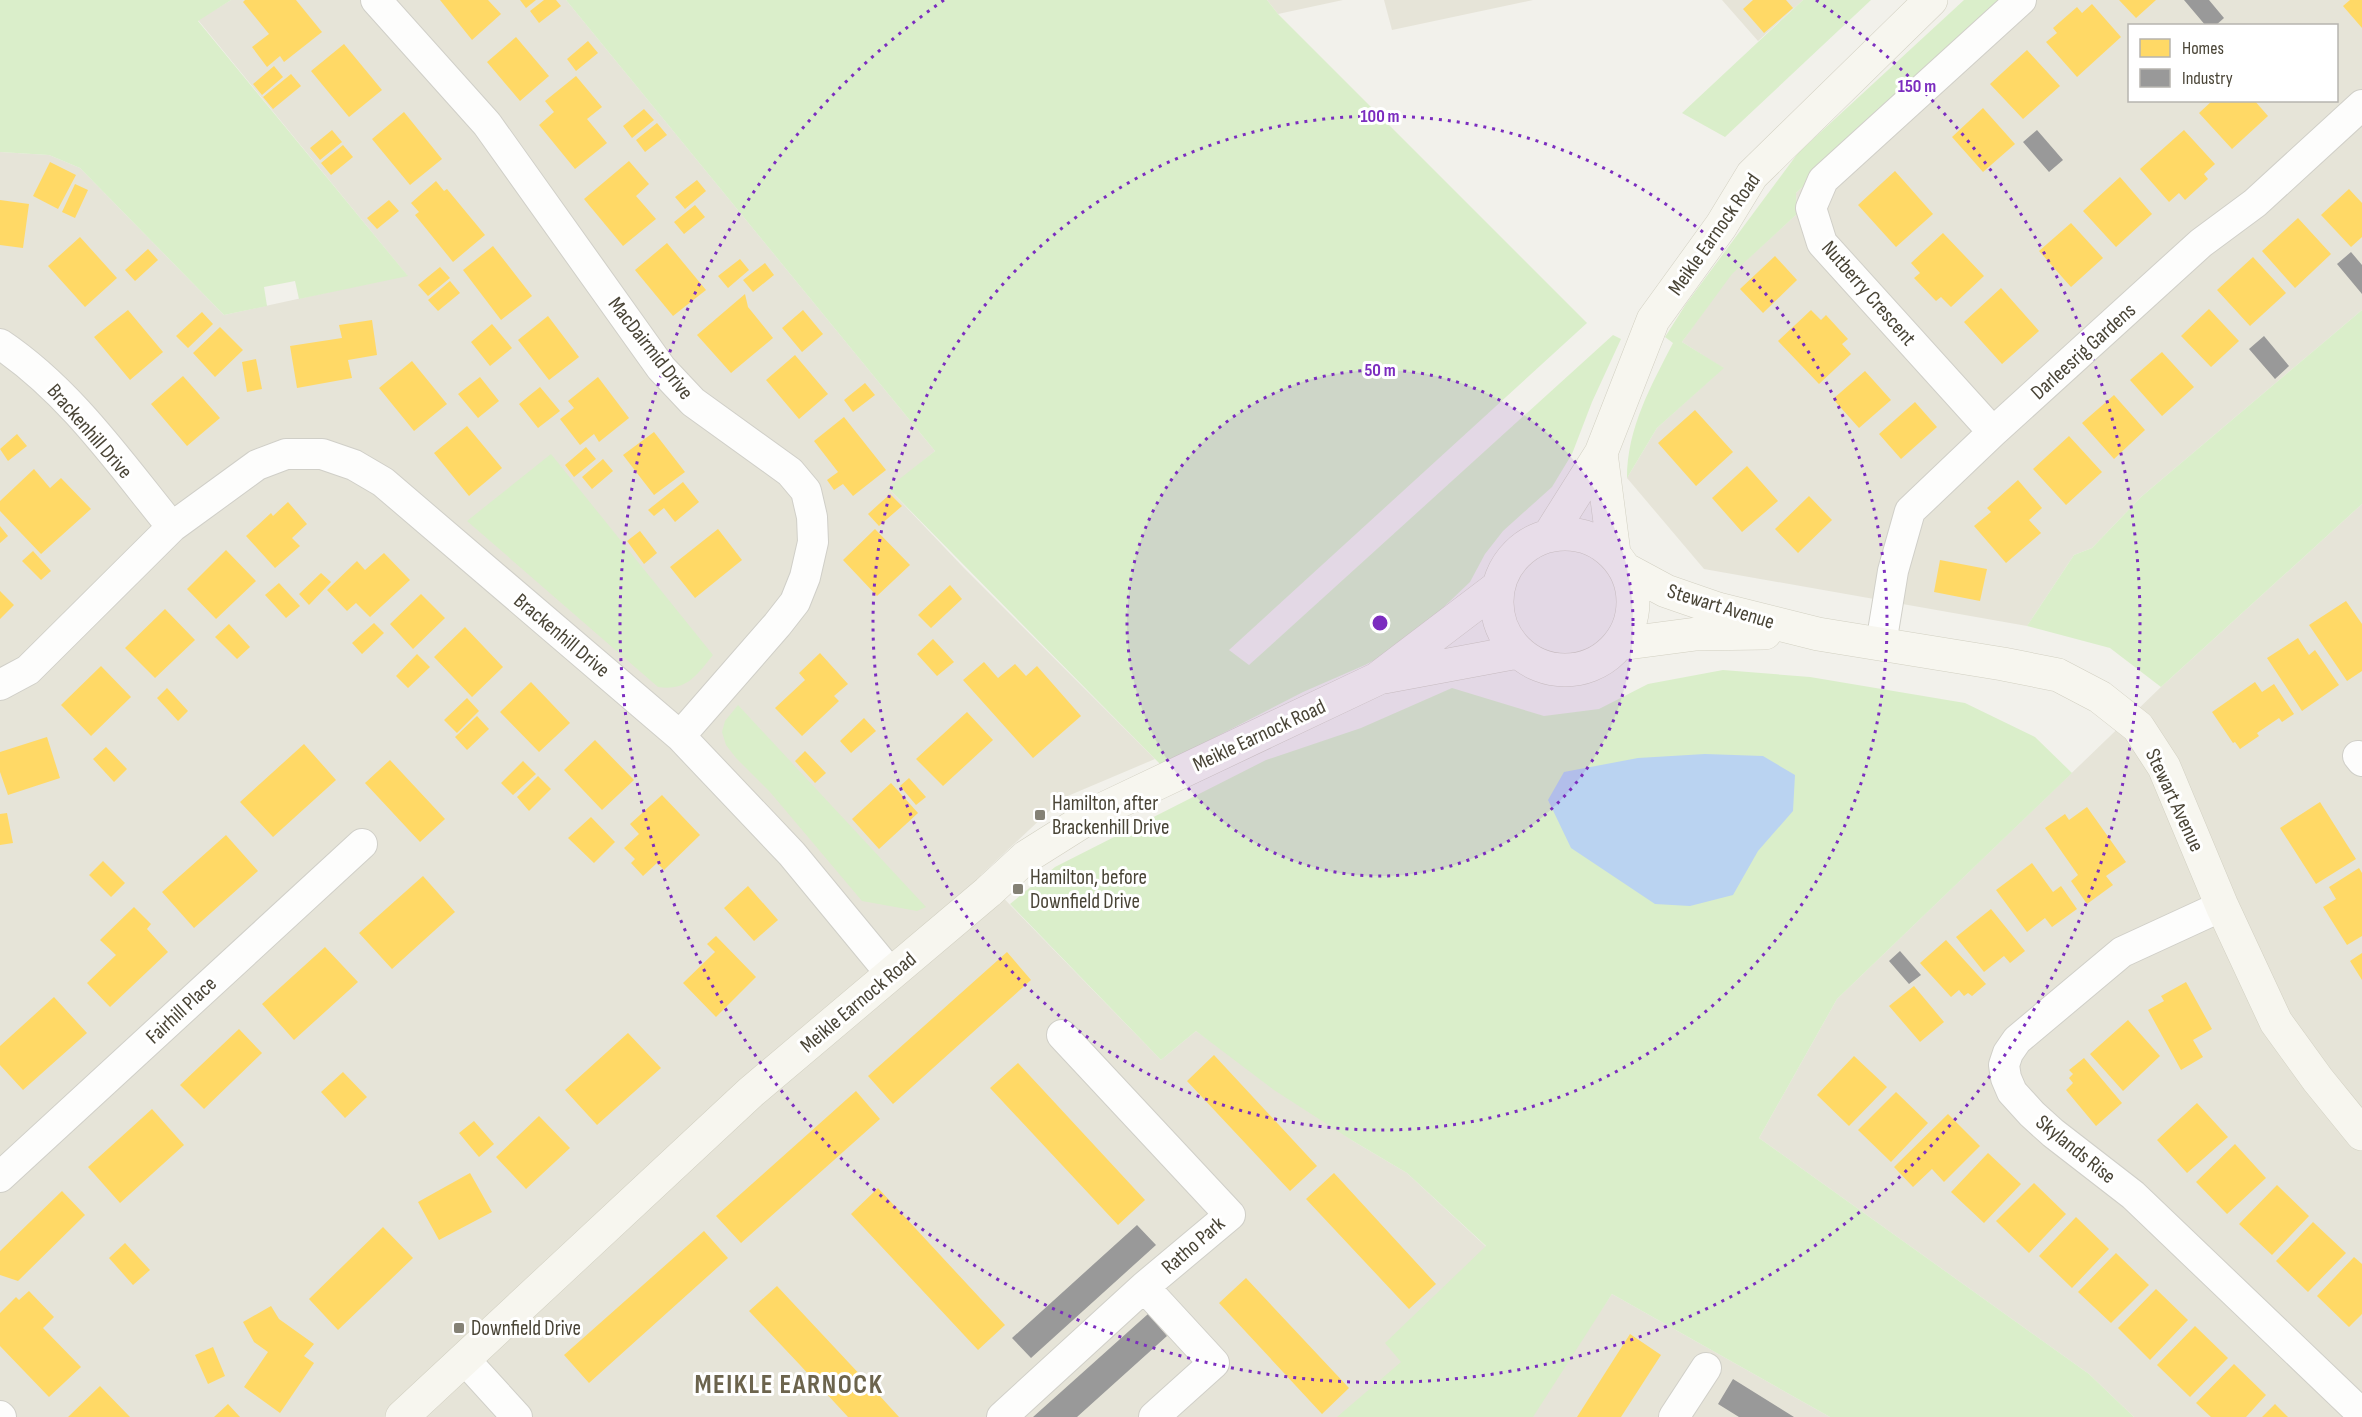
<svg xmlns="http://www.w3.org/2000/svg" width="2362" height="1417" viewBox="0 0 2362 1417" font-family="'Sofia Sans Condensed',sans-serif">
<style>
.residential{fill:#e6e4d8;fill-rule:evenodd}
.green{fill:#daeeca}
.water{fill:#bad3f1}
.homes{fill:#ffd966}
.industry{fill:#999}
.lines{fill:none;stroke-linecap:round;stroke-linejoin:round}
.street-casing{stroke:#d0cfc8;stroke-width:32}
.secondary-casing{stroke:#d2d0c2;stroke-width:34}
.street{stroke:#fdfdfc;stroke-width:30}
.secondary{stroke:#f7f6ef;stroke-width:33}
.ring{fill:none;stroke:#7b2cbf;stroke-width:3;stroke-dasharray:3 6}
.poi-dot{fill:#848175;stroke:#fff;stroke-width:2}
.labels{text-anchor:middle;stroke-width:6;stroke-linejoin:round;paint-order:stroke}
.street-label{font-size:21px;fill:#494436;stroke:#fff}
.poi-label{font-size:21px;fill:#494436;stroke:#fff;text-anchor:start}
.district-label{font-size:27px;font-weight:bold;letter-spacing:1.5px;fill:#6c644d;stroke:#fff}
.centre{fill:#7b2cbf;stroke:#fff;stroke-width:3}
.ring-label{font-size:18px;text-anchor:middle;font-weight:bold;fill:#7b2cbf;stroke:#fff;stroke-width:6;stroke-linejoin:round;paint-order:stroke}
</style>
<rect width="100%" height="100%" fill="#f2f1eb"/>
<path class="residential" d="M231,0H566L935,451L889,489L964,568L1155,759L1063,798L981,875L1161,1060L1196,1031L1353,1141L1407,1173L1583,1337L1612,1294L1830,1417H0V152L49,155L80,168L224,315L407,275L198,20Z
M1267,0H1343L1278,14Z
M1384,0H1533L1392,30Z
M1722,0H1803L1758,41Z
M2006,0H2362V310L2141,497L2092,548L2074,555L2027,626L1704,569L1627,478L1657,428L1723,368L1682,342L1729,276L1797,214L1796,193ZM2130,26H2336V100H2130Z
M2362,504V1417H2134L2089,1374L1759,1138L1837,999L2161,687Z"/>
<path class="green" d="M0,0H231L198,21L408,276L299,299L295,281L264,287L267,306L224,315L80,168L49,155L0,152Z
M566,0H1267L1278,14L1587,323L1229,650L1249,665L1613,335L1621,339L1592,402L1572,454L1552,487L1503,531L1485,554L1470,582L1405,644L1365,665L1303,692L1161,765L888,488L935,451Z
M1803,0H1871L1725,137L1682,113Z
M1964,0H2006L1796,193L1797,214L1732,274L1682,342L1724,368L1657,428L1627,478C1627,428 1651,386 1673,343L1665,337L1686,304L1798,153Z
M2362,310V504L2161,687L2110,648L2027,626L2074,555L2092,548L2141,497Z
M551,454L713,655C696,676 687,691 658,687L467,521Z
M1723,670L1810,677L1965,703L2035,737L2072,773L1837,999L1759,1138L2089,1374L2134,1417H1830L1612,1294L1533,1417H1337L1401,1362L1385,1343L1486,1246L1407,1173L1353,1141L1274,1090L1196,1031L1161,1060L1010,904L1055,867L1266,760L1361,728L1452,688L1544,716L1599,709L1648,684Z
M738,705L926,907L917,911L862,901L770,792L736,758L726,745L722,732L725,721Z"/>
<path class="water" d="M1705,754L1763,756L1795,775L1793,811L1758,851L1733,895L1690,906L1655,904L1571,848L1548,800L1564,772L1638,758Z"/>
<path class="homes" d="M245,0H296L322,32L284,62L280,56L267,67L252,47L269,34L243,2Z
M440,0H488L501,14L472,40Z
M520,0H536L526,8Z
M544,0H556L561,6L539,23L530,11Z
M1753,0H1786L1793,8L1764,33L1743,9Z
M2119,0H2156L2136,18Z
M2350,0H2362V28L2343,6Z
M2092,4L2121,37L2077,77L2046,42L2057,33L2053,28L2077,7L2082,13Z
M516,37L549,76L520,101L487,62Z
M588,41L598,53L576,71L567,59Z
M344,44L382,90L349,117L311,71Z
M2027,50L2060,86L2023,119L1990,84Z
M274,66L283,77L262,95L253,84Z
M291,74L301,86L273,109L263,97Z
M576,76L602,107L587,119L607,143L575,169L539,125L554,112L545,101Z
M2213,100H2254L2268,116L2232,149L2199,113Z
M1983,108L2015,144L1983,172L1952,137Z
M644,109L654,120L632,138L623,126Z
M404,112L442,159L410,185L372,139Z
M657,123L667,135L645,152L636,140Z
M332,130L342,142L320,160L310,148Z
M2184,130L2215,164L2204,174L2208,179L2185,200L2179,193L2169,202L2140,169Z
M343,145L353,157L331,175L321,163Z
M629,161L649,184L636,196L656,219L623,246L584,199Z
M50,162L76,175L58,209L33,196Z
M1895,171L1933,214L1896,247L1858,205Z
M2120,177L2152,214L2116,247L2083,211Z
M697,180L706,191L685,209L675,197Z
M436,181L444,191L447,189L485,235L453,262L415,215L419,212L411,203Z
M75,184L88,190L75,218L62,212Z
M2349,189L2362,203V237L2351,247L2321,215Z
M0,200L29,204L23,248L0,245Z
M389,200L399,211L377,229L367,218Z
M695,205L705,217L684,234L674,222Z
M2298,218L2331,254L2295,288L2262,251Z
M2071,223L2103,258L2071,287L2039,251Z
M1943,233L1984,276L1951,307L1941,297L1936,301L1914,278L1920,273L1911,263Z
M80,237L117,278L85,307L48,266Z
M667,243L706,290L673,316L635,270Z
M493,246L532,296L501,320L463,270Z
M148,249L158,260L135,281L125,270Z
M1775,256L1797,280L1763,313L1740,289Z
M2253,257L2286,293L2250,326L2217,290Z
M740,259L749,270L728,288L718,276Z
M765,263L774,275L753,292L743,280Z
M440,267L450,278L428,296L418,285Z
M450,281L460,293L438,311L428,300Z
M2001,288L2039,331L2002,364L1964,322Z
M745,294L748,307L773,338L731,373L697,335Z
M2209,309L2239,341L2211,367L2181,336Z
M128,310L163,352L130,380L94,337Z
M803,310L823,334L802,352L782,328Z
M1811,310L1821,320L1826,315L1848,339L1842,344L1851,354L1819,384L1778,341Z
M202,312L213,324L188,348L176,336Z
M548,316L579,357L549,380L518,340Z
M372,320L377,355L348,360L352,378L297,388L290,346L342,338L339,325Z
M492,324L512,348L490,366L471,342Z
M220,327L243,350L215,377L193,353Z
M2162,352L2194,387L2162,416L2130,380Z
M795,355L828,394L799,419L766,380Z
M256,359L262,389L247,392L242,362Z
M412,361L447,404L414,431L379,388Z
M1865,371L1891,400L1859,428L1833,399Z
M183,376L220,418L187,446L151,404Z
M480,377L499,401L478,418L458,394Z
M598,377L629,418L599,442L594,434L580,445L560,419L574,408L568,401Z
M865,383L875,395L853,412L844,400Z
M540,387L560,411L538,428L519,404Z
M2114,395L2145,430L2114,459L2082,423Z
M1915,402L1937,427L1901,459L1879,434Z
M1695,410L1733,452L1696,486L1658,443Z
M844,417L886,470L853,496L843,484L834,490L827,480L838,472L814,441Z
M467,426L502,468L469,496L434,453Z
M654,432L685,472L654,495L623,455Z
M17,434L27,446L8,461L0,449Z
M2069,436L2102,472L2066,505L2033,469Z
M586,447L596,459L574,477L565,465Z
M603,459L613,471L592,489L582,477Z
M1747,466L1778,501L1742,532L1712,498Z
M34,469L50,488L61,478L91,509L41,554L0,511V501Z
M2018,480L2042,508L2029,520L2041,533L2006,563L1974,526L1991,512L1987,508Z
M683,482L699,502L675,522L664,508L654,516L648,510Z
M890,494L902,506L879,526L868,514Z
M1809,496L1832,520L1798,553L1775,529Z
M288,502L307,524L292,538L300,546L275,568L246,536L271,513L273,516Z
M0,526L8,536L0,543Z
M718,529L742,560L695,598L670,567Z
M875,529L910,565L877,596L843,560Z
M640,531L657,553L644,564L627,541Z
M226,550L256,581L216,619L187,589Z
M33,551L51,571L41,580L22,561Z
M384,553L410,580L370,617L356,603L347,611L327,590L357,561L365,570Z
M1940,560L1987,569L1980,601L1934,592Z
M321,573L331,582L309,605L299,594Z
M279,583L300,606L286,618L265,595Z
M950,585L962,599L931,628L918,615Z
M0,591L14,605L0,619Z
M421,594L445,618L413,649L390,624Z
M2346,601L2362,624V671L2347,681L2309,625Z
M165,609L195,640L155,678L125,648Z
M374,623L384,633L362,654L352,643Z
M229,624L250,647L237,659L215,637Z
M465,627L503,667L472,697L434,657Z
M2298,638L2309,655L2315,650L2339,685L2302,711L2267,658Z
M933,639L954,662L937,676L917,654Z
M820,653L848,684L834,696L839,701L802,736L775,708L805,680L799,673Z
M417,654L430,667L408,688L396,676Z
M984,662L998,678L1015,664L1026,676L1037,666L1081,716L1033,758L963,680Z
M101,666L131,697L91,736L61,705Z
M531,682L570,723L539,752L500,712Z
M2255,682L2262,692L2274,684L2294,714L2282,722L2279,718L2257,733L2259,736L2240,749L2235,742L2233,743L2212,712Z
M167,688L188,711L178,721L157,698Z
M467,698L479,711L457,733L444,720Z
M967,712L993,740L943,786L916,759Z
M477,716L489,729L467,750L455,737Z
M864,718L876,731L851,753L840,741Z
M47,737L60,778L8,795L0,772V752Z
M595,740L634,780L602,810L564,770Z
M304,744L336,780L273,837L240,802Z
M106,747L127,769L114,782L93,759Z
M805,751L826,773L815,783L795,761Z
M390,760L445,819L420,842L365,783Z
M523,761L536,774L513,795L501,783Z
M538,776L551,789L529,811L517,797Z
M909,778L926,797L916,805L900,786Z
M891,783L918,813L879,849L852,819Z
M662,795L700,835L664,870L657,863L643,876L631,863L635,859L624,848L639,834L630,824Z
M2320,802L2356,859L2316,884L2280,828Z
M2087,807L2126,862L2106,876L2113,885L2087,904L2071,881L2078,875L2045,828L2065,814L2069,820Z
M7,813L13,843L0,845V814Z
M591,817L615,842L594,863L568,838Z
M226,835L258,871L194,928L162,892Z
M103,861L125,883L111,897L89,875Z
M2032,863L2053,892L2061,886L2077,909L2052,927L2045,918L2027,932L1996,890Z
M2359,868L2362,873V936L2347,945L2323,907L2336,899L2329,887Z
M423,876L455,912L392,969L359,933Z
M748,886L778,920L754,941L724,908Z
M134,907L151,924L147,929L168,952L110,1007L87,983L116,955L100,940Z
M1991,909L2025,951L2010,963L2004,956L1984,972L1956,937Z
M716,936L756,977L716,1017L683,983L715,952L707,944Z
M1946,940L1986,984L1972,996L1968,993L1964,996L1959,990L1951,997L1920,963Z
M325,947L358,982L294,1040L262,1004Z
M1007,952L1031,980L893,1104L868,1076Z
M2362,953V980L2350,961Z
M2186,982L2212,1029L2193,1040L2203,1057L2181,1070L2148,1010L2164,1001L2161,996Z
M1914,986L1944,1022L1920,1042L1889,1006Z
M54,997L87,1033L23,1090L0,1065V1046Z
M2128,1020L2160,1056L2123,1091L2090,1054Z
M239,1029L262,1053L204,1109L180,1085Z
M628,1033L661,1068L597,1125L565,1090Z
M1214,1055L1317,1166L1290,1191L1187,1081Z
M1854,1056L1887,1087L1849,1126L1817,1095Z
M2084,1058L2122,1103L2096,1126L2066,1090L2073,1083L2069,1078L2073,1074L2069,1070Z
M1018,1063L1145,1200L1118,1225L990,1088Z
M343,1072L367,1097L345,1118L321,1092Z
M856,1091L880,1119L741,1243L716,1216Z
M1896,1092L1928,1123L1891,1162L1858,1130Z
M2197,1103L2228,1137L2187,1173L2157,1140Z
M152,1109L184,1145L120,1203L88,1167Z
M1948,1114L1980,1146L1944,1182L1932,1169L1913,1187L1894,1167Z
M539,1116L570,1148L526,1189L496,1157Z
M474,1121L494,1144L479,1157L459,1133Z
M2235,1144L2266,1178L2227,1214L2196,1182Z
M1988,1153L2021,1184L1984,1223L1951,1192Z
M470,1173L492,1212L439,1240L418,1202Z
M1334,1173L1436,1284L1409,1309L1306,1199Z
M2034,1183L2066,1214L2029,1253L1996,1221Z
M2277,1185L2309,1216L2272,1255L2239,1224Z
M878,1188L1005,1325L978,1350L851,1214Z
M62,1191L85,1215L18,1281L0,1275V1251Z
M2076,1217L2109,1249L2072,1288L2039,1256Z
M2313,1222L2346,1253L2308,1292L2276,1261Z
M383,1227L413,1258L338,1330L309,1299Z
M704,1231L728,1258L589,1383L564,1355Z
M125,1243L150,1270L133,1285L109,1258Z
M2116,1253L2149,1285L2111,1323L2078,1292Z
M2354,1257L2362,1264V1314L2349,1327L2317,1296Z
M1246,1278L1349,1388L1322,1414L1219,1303Z
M777,1286L879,1395L899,1417H848L800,1365L749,1311Z
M2156,1289L2188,1320L2150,1360L2118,1328Z
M29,1291L54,1317L43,1328L81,1367L49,1397L0,1346V1313L16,1297L19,1300Z
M271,1306L279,1319L314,1344L304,1356L314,1363L280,1413L244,1387L268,1352L254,1342L243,1322Z
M2195,1326L2228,1358L2190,1397L2157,1365Z
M1630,1334L1661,1355L1621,1417H1577Z
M213,1347L225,1376L208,1384L195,1355Z
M2234,1364L2266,1395L2246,1417H2211L2196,1403Z
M100,1386L130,1417H68Z
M228,1404L240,1417H214Z
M2275,1404L2288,1417H2262Z"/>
<path class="industry" d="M2184,0H2209L2224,18L2215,26H2206Z
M2037,130L2063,160L2049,172L2023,142Z
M2351,252L2362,265V294L2337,264Z
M2264,336L2289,366L2275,379L2249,349Z
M1900,951L1921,975L1909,984L1889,961Z
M1137,1225L1156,1245L1031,1358L1012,1338Z
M1148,1314L1167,1336L1077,1417H1033Z
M1733,1379L1794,1417H1739L1718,1404Z"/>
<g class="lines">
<g class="street-casing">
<path id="street" d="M376,0L487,124L661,368L693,402L790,472L806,491L812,517L813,542L805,577L795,602L777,625L680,736
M0,344C70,391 119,462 172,527
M1993,432L1822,243L1811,208L1823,180L2021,0
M1881,644L1893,571L1910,511L1993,432L2201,243L2255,203L2362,105
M0,685L28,670L172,527L257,465L286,454H322L354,465L383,482L680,736L792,854L891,974
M2358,756L2362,761
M2222,906L2122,952L2017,1040L2008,1053L2004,1065L2006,1078L2012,1092L2032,1114L2053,1133L2133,1195L2362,1414
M0,1177L362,844
M1144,1287L1214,1363L1154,1417
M465,1360L517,1417
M0,1416L1,1417
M1002,1417L1144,1287L1230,1215L1062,1035
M1674,1417L1706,1368"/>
</g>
<g class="secondary-casing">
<path id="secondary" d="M1601,453L1614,553
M1497 602a68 68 0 1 1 136 0a68 68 0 1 1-136 0Z
M1550,534L1601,453L1653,320L1721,226L1752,175L1931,0
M1627,570L1666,591L1718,609L1818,634L2003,664L2058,675L2100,697L2138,727L2164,767L2222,906L2276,1022L2318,1080L2362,1134
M1620,644L1696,634L1765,633
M1384,677L1518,652
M402,1417L751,1092L988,892L1026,857L1099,811L1377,679L1498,587"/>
</g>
<use href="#street" class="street"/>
<use href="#secondary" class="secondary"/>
</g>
<circle cx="1380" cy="623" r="253" fill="#7b2cbf" fill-opacity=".12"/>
<g class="ring">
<circle cx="1380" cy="623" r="253"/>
<circle cx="1380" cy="623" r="507"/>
<path d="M1816 0A760 760 0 1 1 944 0"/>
</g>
<g class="poi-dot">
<rect x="1034" y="809" width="12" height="12" rx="3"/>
<rect x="1012" y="883" width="12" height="12" rx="3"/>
<rect x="453" y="1322" width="12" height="12" rx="3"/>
</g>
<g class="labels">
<g class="street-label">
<text transform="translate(1714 234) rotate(-55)" y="7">Meikle Earnock Road</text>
<text transform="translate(1869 293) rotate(49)" y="7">Nutberry Crescent</text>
<text transform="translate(651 348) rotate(52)" y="7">MacDairmid Drive</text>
<text transform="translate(2083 351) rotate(-42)" y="7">Darleesrig Gardens</text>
<text transform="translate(90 431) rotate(49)" y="7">Brackenhill Drive</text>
<text transform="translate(1721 606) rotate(17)" y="7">Stewart Avenue</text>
<text transform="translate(562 635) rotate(40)" y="7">Brackenhill Drive</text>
<text transform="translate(1259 735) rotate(-25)" y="7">Meikle Earnock Road</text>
<text transform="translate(2175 800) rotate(65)" y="7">Stewart Avenue</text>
<text transform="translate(858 1002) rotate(-40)" y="7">Meikle Earnock Road</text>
<text transform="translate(181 1010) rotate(-43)" y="7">Fairhill Place</text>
<text transform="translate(2076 1149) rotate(39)" y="7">Skylands Rise</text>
<text transform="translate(1193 1245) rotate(-41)" y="7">Ratho Park</text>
</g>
<g class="poi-label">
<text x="1052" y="810">Hamilton, after<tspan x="1052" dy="24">Brackenhill Drive</tspan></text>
<text x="1030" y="884">Hamilton, before<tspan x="1030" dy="24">Downfield Drive</tspan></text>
<text x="471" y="1335">Downfield Drive</text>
</g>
<g class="district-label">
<text x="789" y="1393">MEIKLE EARNOCK</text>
</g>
</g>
<circle cx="1380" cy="623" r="9" class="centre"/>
<g class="ring-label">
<text x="1917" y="92">150 m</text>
<text x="1380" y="122">100 m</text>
<text x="1380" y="376">50 m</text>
</g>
<rect x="2128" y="24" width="210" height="78" fill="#ffffff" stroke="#b6b4af" stroke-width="1.5"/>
<rect x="2140" y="39" width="30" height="18" fill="#ffd966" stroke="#b6b4af" stroke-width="1.5"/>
<text x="2182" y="54" font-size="18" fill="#494436">Homes</text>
<rect x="2140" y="69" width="30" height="18" fill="#999999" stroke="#b6b4af" stroke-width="1.5"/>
<text x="2182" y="84" font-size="18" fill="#494436">Industry</text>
</svg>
